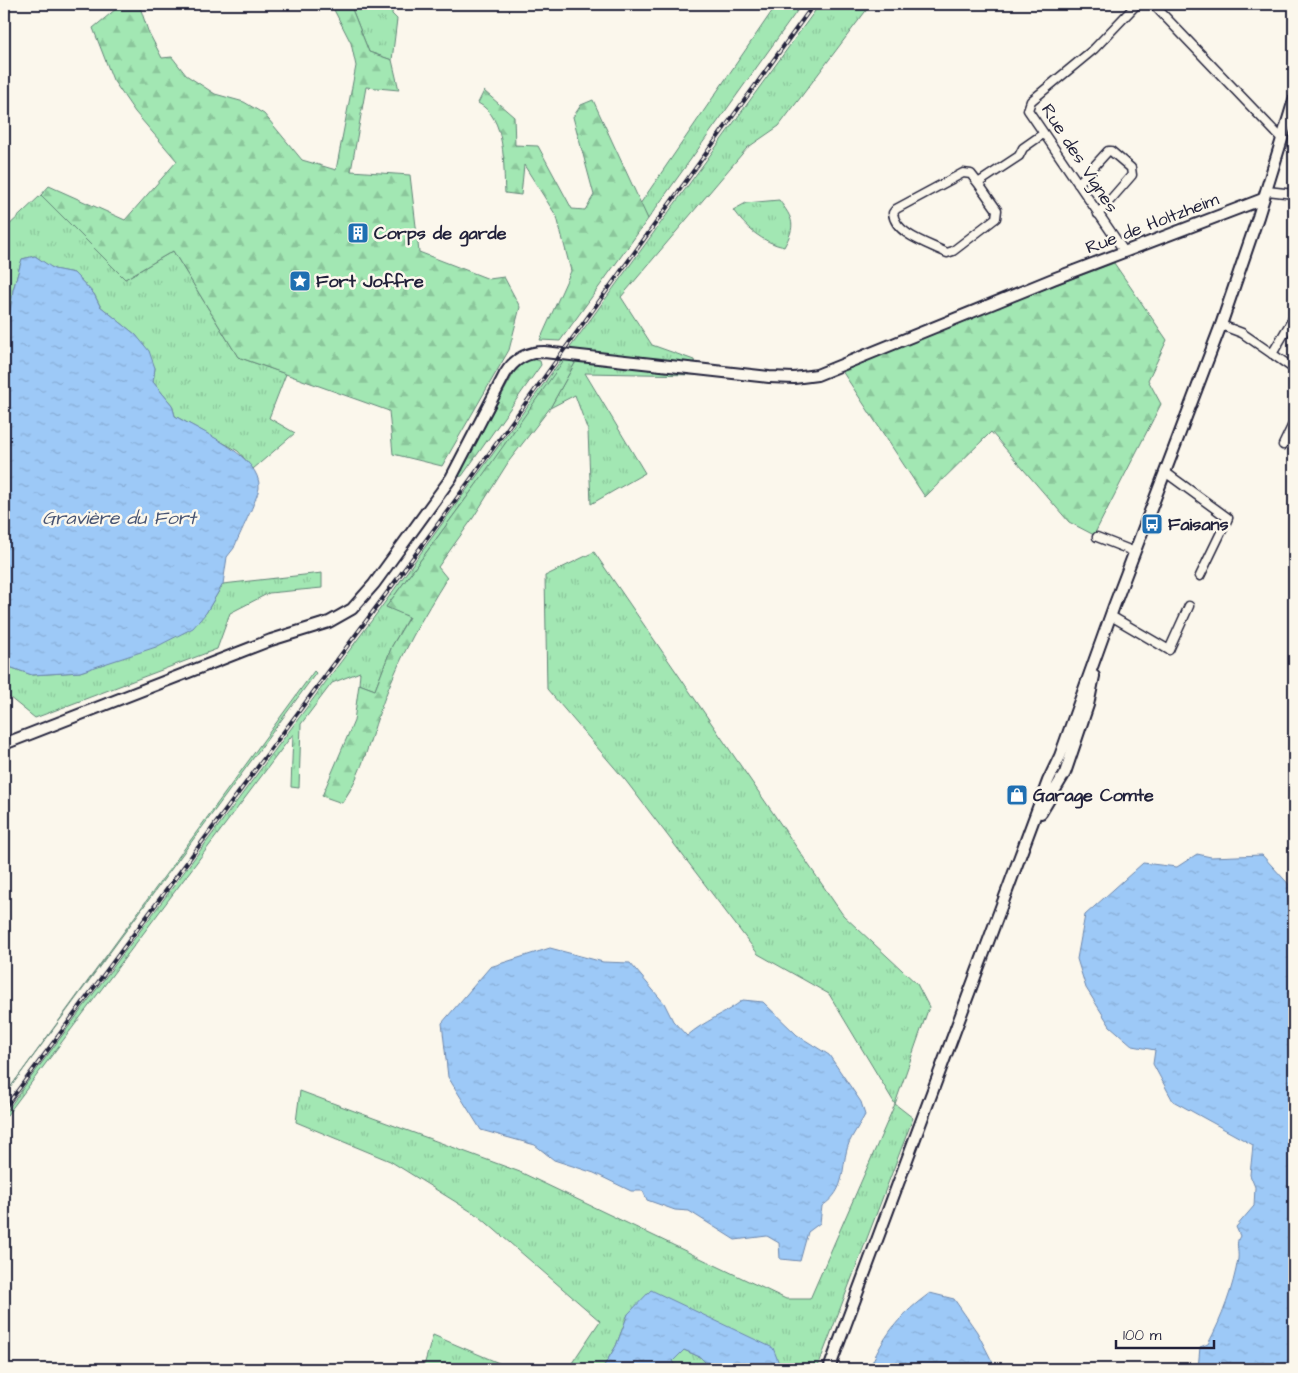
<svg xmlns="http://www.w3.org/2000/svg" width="1298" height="1373" viewBox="0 0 1298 1373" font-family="'Architects Daughter',sans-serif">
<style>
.grass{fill:url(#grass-tufts);stroke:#628477}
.forest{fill:url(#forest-firs);stroke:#628477}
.water{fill:url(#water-ripples);stroke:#6c86ac}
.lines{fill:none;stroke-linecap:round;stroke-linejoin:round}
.minor-casing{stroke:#22223b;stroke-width:11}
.secondary-casing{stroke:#22223b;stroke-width:14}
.minor{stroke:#fbf7ec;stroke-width:8}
.secondary{stroke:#fbf7ec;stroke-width:10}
.rail-casing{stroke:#22223b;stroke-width:4}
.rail{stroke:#fbf7ec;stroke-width:2;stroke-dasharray:5.5;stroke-linecap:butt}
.labels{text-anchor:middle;stroke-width:5;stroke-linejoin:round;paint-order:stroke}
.street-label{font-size:18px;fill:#22223b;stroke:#fbf7ec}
.poi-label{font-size:18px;font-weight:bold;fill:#22223b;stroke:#fbf7ec;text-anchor:start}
.water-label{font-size:19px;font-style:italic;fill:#475473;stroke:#fbf7ec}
</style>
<defs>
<pattern id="grass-tufts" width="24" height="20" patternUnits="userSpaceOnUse" patternTransform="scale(1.25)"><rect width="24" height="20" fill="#a2e7b3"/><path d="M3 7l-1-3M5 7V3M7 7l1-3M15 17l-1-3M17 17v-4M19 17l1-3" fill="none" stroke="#8bc69b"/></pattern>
<pattern id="forest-firs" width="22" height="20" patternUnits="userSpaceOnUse" patternTransform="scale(1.25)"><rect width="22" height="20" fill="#a2e7b3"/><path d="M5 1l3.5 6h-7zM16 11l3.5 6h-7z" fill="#8bc69b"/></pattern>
<pattern id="water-ripples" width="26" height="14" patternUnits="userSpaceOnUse" patternTransform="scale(1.25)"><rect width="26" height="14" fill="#9dc9f7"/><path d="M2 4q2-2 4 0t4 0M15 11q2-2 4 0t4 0" fill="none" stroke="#87acd5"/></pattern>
</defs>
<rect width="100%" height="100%" fill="#fbf7ec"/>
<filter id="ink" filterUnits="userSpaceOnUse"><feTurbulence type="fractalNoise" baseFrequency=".02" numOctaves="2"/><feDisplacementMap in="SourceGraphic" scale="10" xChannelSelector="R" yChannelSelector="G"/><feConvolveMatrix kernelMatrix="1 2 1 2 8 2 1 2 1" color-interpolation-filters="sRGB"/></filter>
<g filter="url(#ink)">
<path class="grass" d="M350,4H393L392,14L397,19L392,60L369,52Z
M777,4H802L648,219L640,204Z
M820,4H871L779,126L747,148L621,297L652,345L694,360L697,375L585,373L645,473L591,504L588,431L575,395L550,408L575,363L473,489L386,607L409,616L392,646L375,690L359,684L360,672L332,683L301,724L299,788L291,787L293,734L4,1119V1115L26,1084L372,620Z
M41,195L125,279L173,251L238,357L286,374L269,418L295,433L253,469L238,451L175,416L172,405L153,382L155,368L136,335L100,306L94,294L74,273L53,269L35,256L22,259L13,290L4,356V230Z
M779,200C794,220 796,225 784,247C762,242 746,228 733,210L746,203Z
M594,552L843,915L917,984L929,1007L895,1104L913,1118L817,1369H778L780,1366L628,1314L616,1346L602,1369H568L600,1321L480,1217L390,1161L296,1122L300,1091L520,1172L786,1299H810L895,1104L829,994L758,954L626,781L547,689L545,576Z
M322,573V588L269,593L230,613L217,649L35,718L4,693V665L32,675L80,672L116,659L206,613L223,584Z
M314,671L316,673L4,1096Z
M433,1335L513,1369H423Z
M684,1350L700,1357L712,1369H678L673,1361Z"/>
<path class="forest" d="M122,4H139L148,31L162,58L172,57L186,75L215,94L244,102L264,114L302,160L336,170L356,66L351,43L331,4H350L369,52L392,60L399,90L366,87L351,171L410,175L419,252L489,279L504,277L520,307L509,350L442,466L393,454L389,411L238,357L173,251L125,279L41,195L49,186L125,220L177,161L135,112L113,80L93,28Z
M484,91L514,117L515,145L538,146L572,209L585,210L594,195L573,117L581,105L593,100L648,219L560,341L540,340L571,271L557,217L524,165L521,195L505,193C503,165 507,118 478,103Z
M1114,263L1167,340L1148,380L1161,404L1094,535L1069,522L991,432L925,497L842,371L910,340Z
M533,359L540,361L541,365L462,476L457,477L515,371L524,362Z
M564,360H571L575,363L550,408L509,461L473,518L438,567L447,578C423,616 401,655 385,697C371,733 364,772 342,803L322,796L354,721L359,684L375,690L392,646L409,617L386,607L473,489Z"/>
<path class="water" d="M35,256L54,269L74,273L94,294L100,306L136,335L149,351L155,368L153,382L172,405L175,416C198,430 262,456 259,488C257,500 239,535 234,548L227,557L223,584L206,613L193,628L156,647L80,672L32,675L4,665V356L13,290L22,259Z
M1197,854L1211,857L1262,855L1294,890V1369H1198L1200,1347L1208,1344C1222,1318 1233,1288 1238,1259C1239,1250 1235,1243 1240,1236L1236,1227L1254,1206L1255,1187L1250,1175L1253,1145L1173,1101L1153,1064L1155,1050L1133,1046L1110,1026L1086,988L1077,959L1085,915L1143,863L1177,867Z
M550,948L603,962L630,963L664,1003L673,1021L687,1036C704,1021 725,1014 743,1000L763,1002L797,1035L829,1055L861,1102L865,1115C860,1124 853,1134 849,1143C840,1167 848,1189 822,1206L820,1223L808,1232L800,1261L780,1259L779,1243L767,1236L735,1240L689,1211L675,1210L647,1200L643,1191H631L594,1173L554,1160L535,1145L481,1130L448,1077L442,1023L490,967Z
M651,1290L773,1348L780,1366L778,1369H712L700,1357L684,1350L673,1361L678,1369H602L616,1346L628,1314Z
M930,1293L954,1299L977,1332L996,1369H872L871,1365C886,1332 901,1314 930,1293Z"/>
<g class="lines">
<g class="minor-casing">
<path id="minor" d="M1153,4L1282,139
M978,183L997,210L996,218L953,251L947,253C930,244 895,235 893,213L896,209L963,173L971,174L978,183L1019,156L1023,148L1043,134
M1078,184L1108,151H1111L1131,168L1132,175L1098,214
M1267,191L1294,194
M1124,251L1028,110L1031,101L1094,49L1137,4
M1221,325L1242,333L1294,369
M1272,354L1294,317
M1283,445L1294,422
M1165,472L1228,518L1200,576
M1097,537L1135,552
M1111,616L1169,650L1189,606"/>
</g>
<g class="secondary-casing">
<path id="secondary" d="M4,744L271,640L329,622L352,609L374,584L451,478L505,374C514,359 527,352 544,352L769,377L794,378L817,375L1053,279L1263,199
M1041,813L1065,773L1088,705L1094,676
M829,1369L1048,781L1060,756L1114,606L1221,325L1258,217L1294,100"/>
</g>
<use href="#minor" class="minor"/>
<use href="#secondary" class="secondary"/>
<g class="rail-casing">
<path id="rail" d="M4,1109L449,509L814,4"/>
</g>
<use href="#rail" class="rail"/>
</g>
</g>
<defs>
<g id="building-square" transform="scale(1.125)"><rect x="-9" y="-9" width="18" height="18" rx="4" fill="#1f6fb2" stroke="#fbf7ec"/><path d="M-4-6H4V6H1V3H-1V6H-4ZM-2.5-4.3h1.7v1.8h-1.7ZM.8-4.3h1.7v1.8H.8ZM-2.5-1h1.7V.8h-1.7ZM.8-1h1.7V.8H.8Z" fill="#fff"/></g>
<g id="sight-square" transform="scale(1.125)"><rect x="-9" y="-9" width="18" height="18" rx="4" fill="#1f6fb2" stroke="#fbf7ec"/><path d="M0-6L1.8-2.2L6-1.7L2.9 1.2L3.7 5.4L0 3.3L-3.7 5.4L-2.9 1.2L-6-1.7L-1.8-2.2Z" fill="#fff"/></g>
<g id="bus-square" transform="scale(1.125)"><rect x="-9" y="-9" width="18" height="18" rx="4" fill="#1f6fb2" stroke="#fbf7ec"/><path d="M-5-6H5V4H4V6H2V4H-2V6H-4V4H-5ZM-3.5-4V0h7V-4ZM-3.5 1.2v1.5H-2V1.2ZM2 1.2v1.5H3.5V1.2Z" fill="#fff"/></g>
<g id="shop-square" transform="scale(1.125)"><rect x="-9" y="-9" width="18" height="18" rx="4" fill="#1f6fb2" stroke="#fbf7ec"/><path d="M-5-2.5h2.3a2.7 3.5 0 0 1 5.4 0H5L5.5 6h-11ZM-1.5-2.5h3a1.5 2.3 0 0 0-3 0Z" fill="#fff"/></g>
</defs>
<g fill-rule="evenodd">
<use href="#building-square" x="358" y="233"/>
<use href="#sight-square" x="300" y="281"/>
<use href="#bus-square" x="1152" y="524"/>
<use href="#shop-square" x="1017" y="795"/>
</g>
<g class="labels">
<g class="street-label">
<text transform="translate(1080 158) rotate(57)" y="6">Rue des Vignes</text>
<text transform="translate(1152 223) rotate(-21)" y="6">Rue de Holtzheim</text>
</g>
<g class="poi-label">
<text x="374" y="239">Corps de garde</text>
<text x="316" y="287">Fort Joffre</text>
<text x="1168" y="530">Faisans</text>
<text x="1033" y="801">Garage Comte</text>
</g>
<g class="water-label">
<text x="119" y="524">Gravière du Fort</text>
</g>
</g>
<rect width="1298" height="1373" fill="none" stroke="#fbf7ec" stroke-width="20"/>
<rect x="10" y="10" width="1278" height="1353" fill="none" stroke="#22223b" stroke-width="2" filter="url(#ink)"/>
<path d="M1116 1340v8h98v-8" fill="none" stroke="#22223b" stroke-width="2.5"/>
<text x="1123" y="1340" font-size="15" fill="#22223b" stroke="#fbf7ec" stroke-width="4" paint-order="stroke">100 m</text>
</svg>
